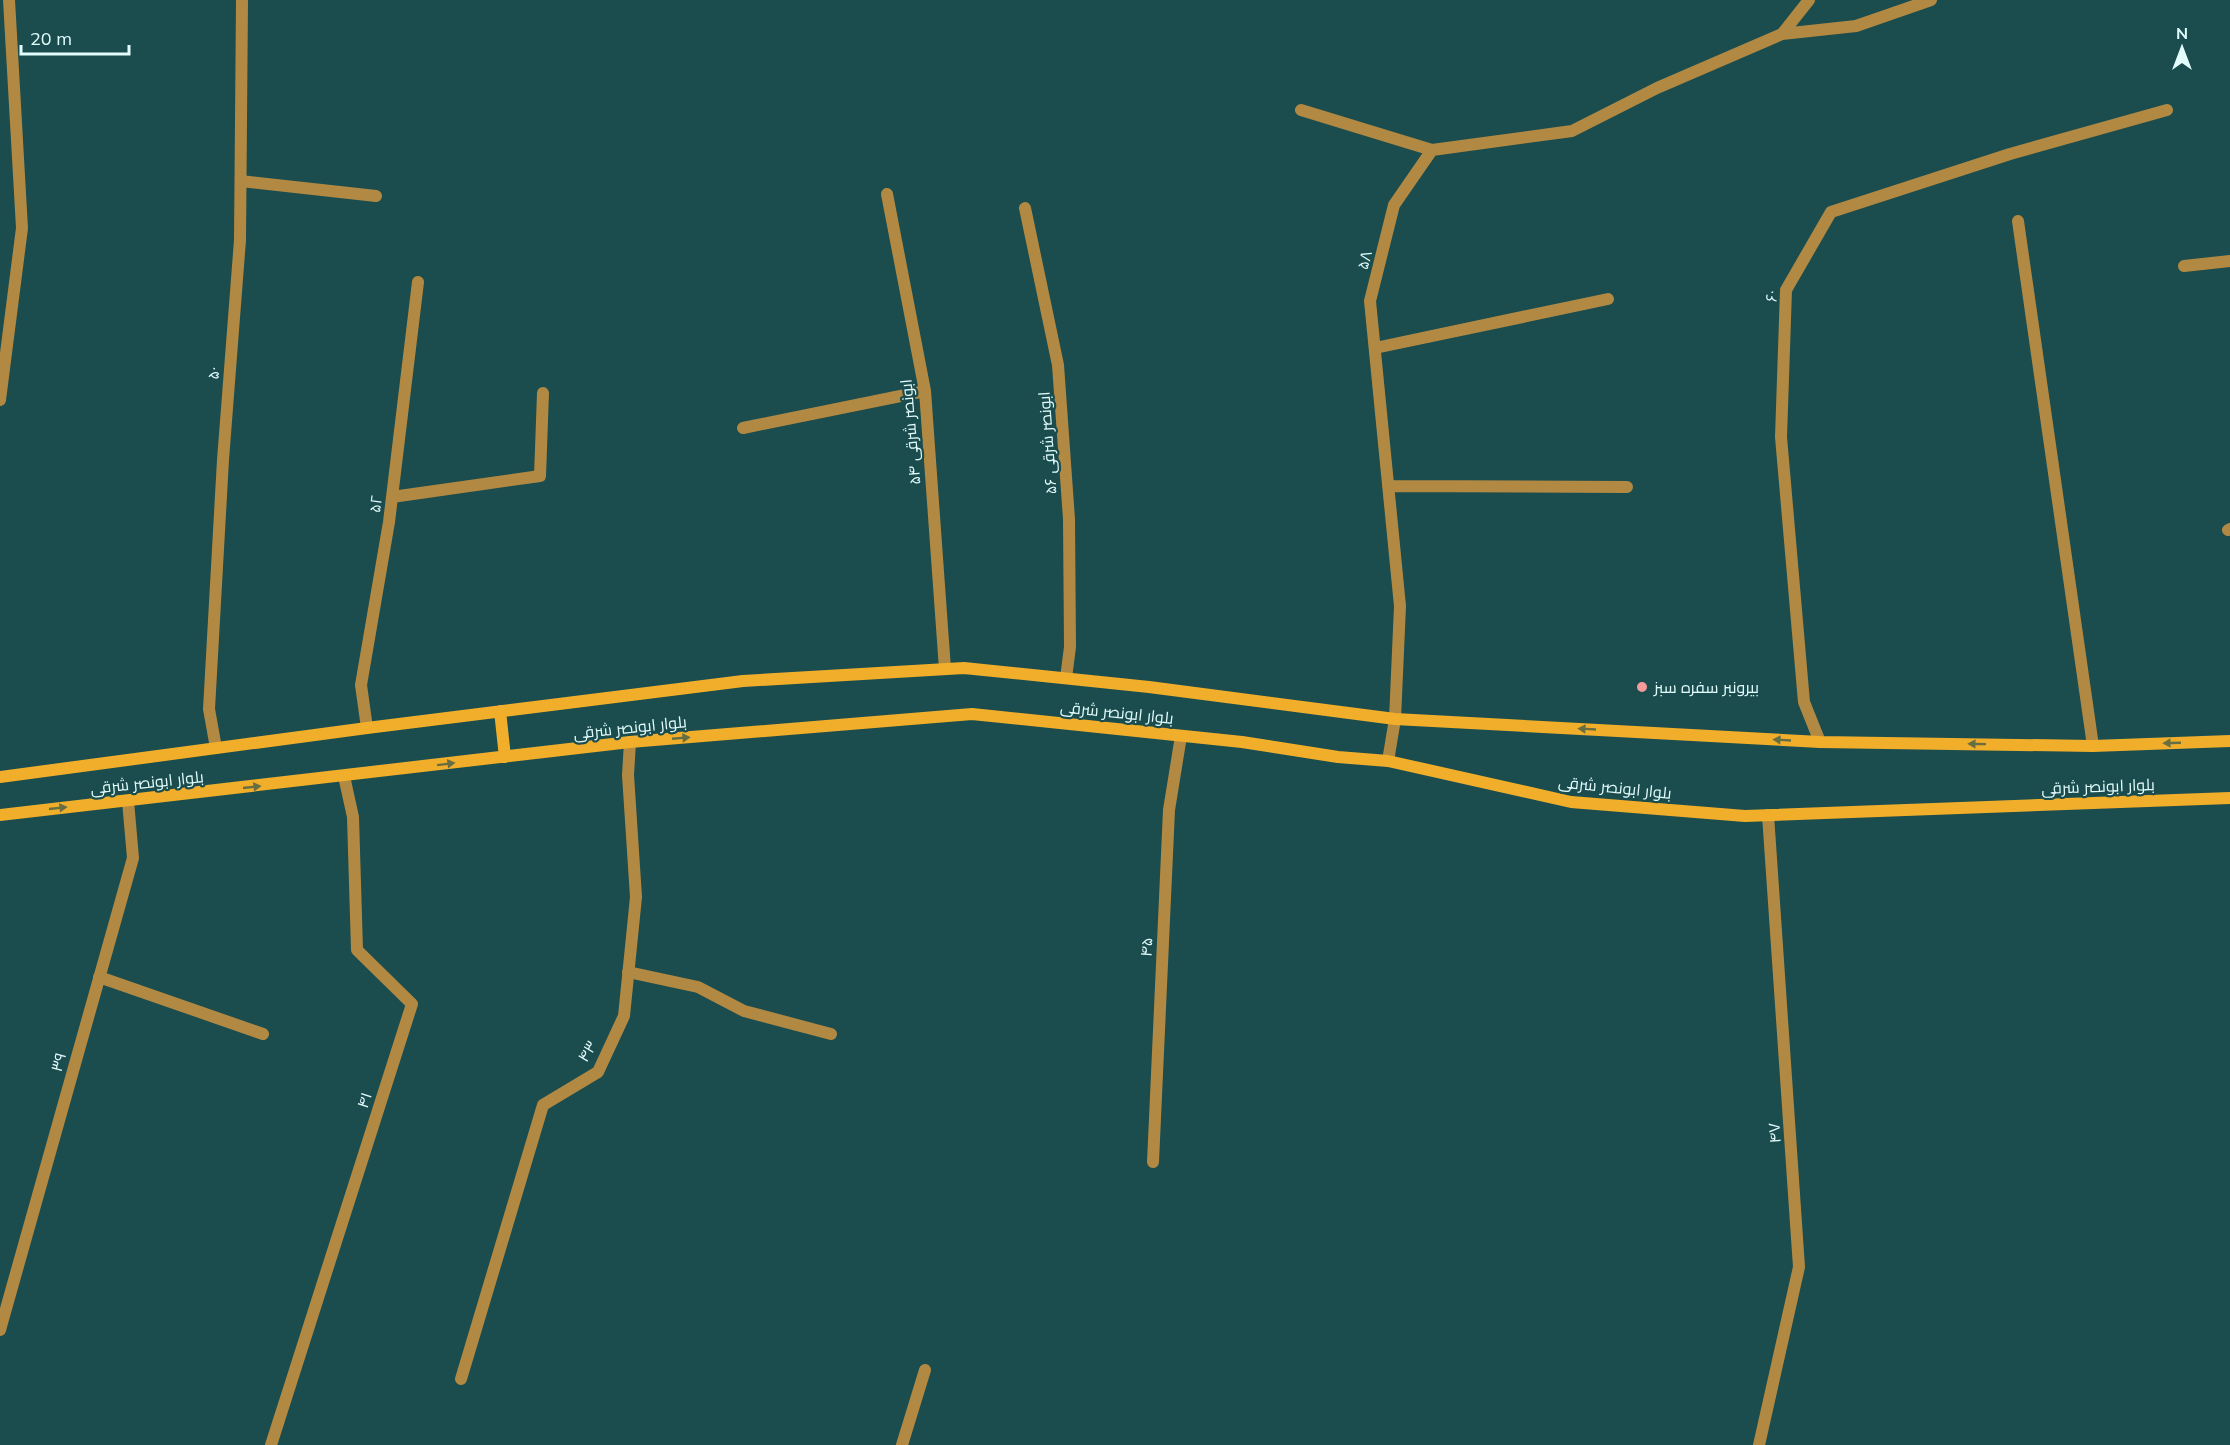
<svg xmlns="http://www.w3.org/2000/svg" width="2230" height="1445" viewBox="0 0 2230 1445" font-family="Mulish,Cairo,sans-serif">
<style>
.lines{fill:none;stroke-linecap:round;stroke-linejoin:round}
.minor{stroke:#b28942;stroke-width:12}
.secondary{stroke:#f0ae2b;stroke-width:12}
.oneway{fill:#666e42}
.poi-dot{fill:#f59b9c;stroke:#1b4c4e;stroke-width:2}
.labels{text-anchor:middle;stroke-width:4.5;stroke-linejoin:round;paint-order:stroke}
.street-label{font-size:16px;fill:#e2fbfb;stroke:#1b4c4e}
.poi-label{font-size:16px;fill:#e2fbfb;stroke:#1b4c4e;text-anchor:start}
</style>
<rect width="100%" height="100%" fill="#1b4c4e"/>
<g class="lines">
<path class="minor" d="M1782,34L1809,0
M1301,110L1432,150
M241,181L376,196
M887,194L925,391L945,669
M1025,208L1058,365L1069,519L1070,647L1066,678
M2018,221L2093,746
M2184,266L2230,261
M1375,348L1608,299
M0,400L22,228L9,0
M743,428L925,391
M1388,486L1627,487
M392,497L540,476L543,393
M2228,530L2230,529
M367,728L361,685L389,522L418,282
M1820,742L1804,702L1781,437L1786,290L1831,212L2010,154L2167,110
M216,748L209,709L223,460L240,240L242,0
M1388,761L1395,719L1400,606L1370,301L1394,205L1432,150L1572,131L1657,88L1782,34L1856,26L1931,0
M628,972L698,987L744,1011L831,1034
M99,977L263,1034
M1153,1162L1169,810L1181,736
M0,1330L133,858L128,801
M461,1379L543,1105L598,1072L624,1016L636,897L628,775L630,742
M271,1445L412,1004L357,950L353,817L344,776
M902,1445L925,1370
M1759,1445L1799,1267L1768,815"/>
<path class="secondary" d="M500,711L505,757
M0,777L367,728L743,681L964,668L1149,687L1395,719L1820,742L2093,746L2230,741
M0,815L630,742L972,714L1242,742L1338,757L1388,761L1571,802L1745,816L2230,798"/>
</g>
<defs><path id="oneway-solid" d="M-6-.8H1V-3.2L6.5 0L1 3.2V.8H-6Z" transform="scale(1.5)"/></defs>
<g class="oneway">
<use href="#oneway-solid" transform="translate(1587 729) rotate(-177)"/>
<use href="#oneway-solid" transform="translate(681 738) rotate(-5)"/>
<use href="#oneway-solid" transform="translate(1782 740) rotate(-177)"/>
<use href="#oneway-solid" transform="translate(2172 743) rotate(178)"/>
<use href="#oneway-solid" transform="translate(1977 744) rotate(-179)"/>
<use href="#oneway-solid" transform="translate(446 764) rotate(-7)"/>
<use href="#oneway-solid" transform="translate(252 787) rotate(-6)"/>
<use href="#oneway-solid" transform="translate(58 808) rotate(-6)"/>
</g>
<circle class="poi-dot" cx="1642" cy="687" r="6"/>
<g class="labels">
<g class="street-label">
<text transform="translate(1364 260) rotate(-76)" y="6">۵۸</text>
<text transform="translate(1771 296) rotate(-82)" y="6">۶۰</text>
<text transform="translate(213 373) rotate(-86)" y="6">۵۰</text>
<text transform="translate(910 432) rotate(-95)" y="6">ابونصر شرقی ۵۴</text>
<text transform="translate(1047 443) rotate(-94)" y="6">ابونصر شرقی ۵۶</text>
<text transform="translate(375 504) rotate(-83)" y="6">۵۲</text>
<text transform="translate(1117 712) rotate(6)" y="6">بلوار ابونصر شرقی</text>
<text transform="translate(630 727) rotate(-6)" y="6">بلوار ابونصر شرقی</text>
<text transform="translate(147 782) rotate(-6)" y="6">بلوار ابونصر شرقی</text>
<text transform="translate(2098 786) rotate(-2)" y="6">بلوار ابونصر شرقی</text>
<text transform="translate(1615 787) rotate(6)" y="6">بلوار ابونصر شرقی</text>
<text transform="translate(1146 947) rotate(-87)" y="6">۴۵</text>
<text transform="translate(587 1051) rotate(-59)" y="6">۴۳</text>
<text transform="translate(58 1062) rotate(-74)" y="6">۳۹</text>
<text transform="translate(364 1100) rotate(-72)" y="6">۴۱</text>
<text transform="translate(1774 1133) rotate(-94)" y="6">۴۷</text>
</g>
<g class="poi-label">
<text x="1654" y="693">بیرونبر سفره سبز</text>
</g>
</g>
<g transform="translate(2182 48)" stroke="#1b4c4e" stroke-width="4.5" paint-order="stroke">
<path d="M0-4.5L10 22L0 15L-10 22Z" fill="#e2fbfb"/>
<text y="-9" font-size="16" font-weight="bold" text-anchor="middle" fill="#e2fbfb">N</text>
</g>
<path d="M21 45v9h108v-9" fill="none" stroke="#e2fbfb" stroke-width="3"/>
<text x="30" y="45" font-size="18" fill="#e2fbfb" stroke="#1b4c4e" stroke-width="4.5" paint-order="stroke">20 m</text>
</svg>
